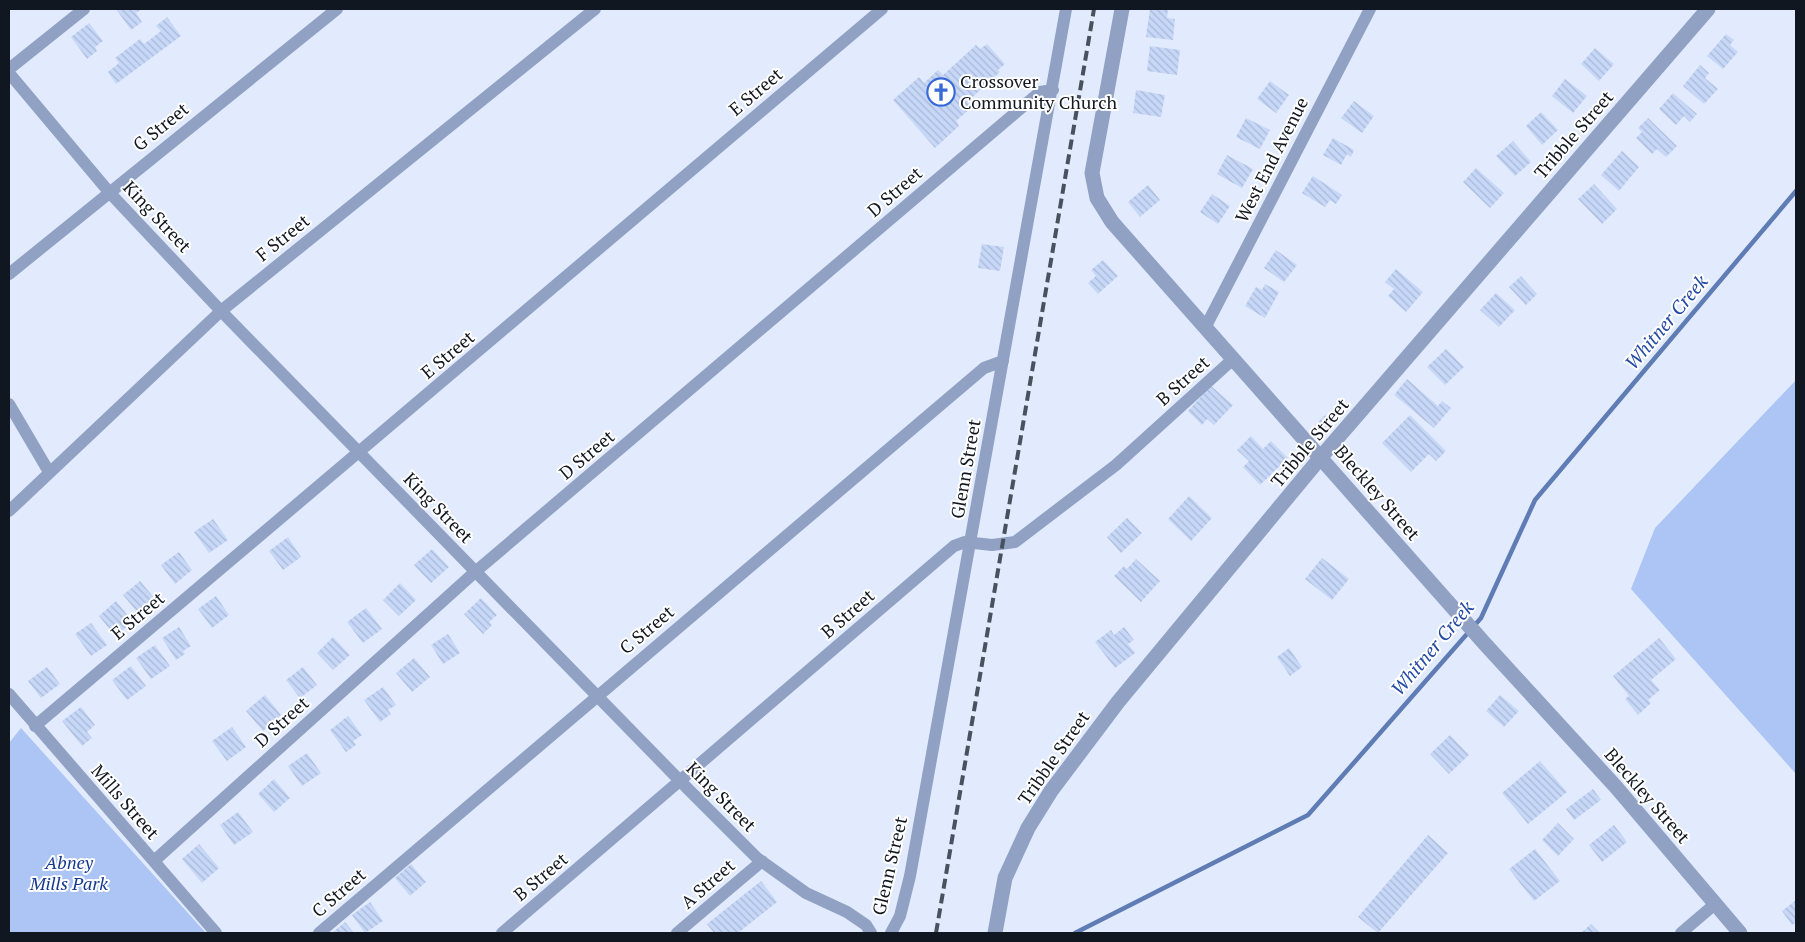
<svg xmlns="http://www.w3.org/2000/svg" width="1805" height="942" viewBox="0 0 1805 942" font-family="'PT Serif',serif">
<style>
.park{fill:#acc5f5}
.lines{fill:none;stroke-linecap:round;stroke-linejoin:round}
.stream{stroke:#5f7cb5;stroke-width:4.5}
.building{fill:url(#building-back-hatch)}
.minor{stroke:#90a1c4;stroke-width:12}
.tertiary{stroke:#90a1c4;stroke-width:15}
.rail{stroke:#4a515e;stroke-width:4;stroke-dasharray:10 5;stroke-linecap:butt}
.labels{text-anchor:middle;stroke-width:4;stroke-linejoin:round;paint-order:stroke}
.poi-label{font-size:18px;fill:#111721;stroke:#fff;text-anchor:start}
.street-label{font-size:18px;fill:#111721;stroke:#fff}
.park-label{font-size:18px;font-style:italic;fill:#153991;stroke:#fff}
.water-label{font-size:19px;font-style:italic;fill:#244aa4;stroke:#fff}
</style>
<defs>
<pattern id="building-back-hatch" width="6" height="6" patternUnits="userSpaceOnUse" patternTransform="scale(1.25)"><rect width="6" height="6" fill="#c7d7f8"/><path d="M-1 5l2 2M0 0l6 6M5-1l2 2" fill="none" stroke="#aab8d4"/></pattern>
</defs>
<rect width="100%" height="100%" fill="#e2ebfe"/>
<path class="park" d="M1796,380V774L1631,589L1655,528Z
M21,728L206,933H9V743Z"/>
<g class="lines">
<path class="stream" d="M1075,933L1308,815L1481,618L1535,500L1796,191"/>
</g>
<path class="building" d="M116,9H142L136,13L142,22L131,30Z
M1150,9H1168L1167,18L1175,19L1173,40L1146,37Z
M167,17L181,36L116,84L108,72L119,63L115,58L140,39L144,44L161,31L156,26Z
M89,23L103,41L95,47L97,51L87,59L71,37Z
M1726,34L1734,40L1730,45L1738,52L1723,69L1707,56Z
M987,44L1005,64L998,70L1000,72L967,102L972,107L956,121L959,126L935,148L893,100L919,77L924,83L938,70L943,75L976,45L980,49Z
M1150,46L1180,50L1177,75L1147,71Z
M1595,48L1614,64L1599,81L1581,64Z
M1700,65L1709,73L1705,78L1718,89L1704,104L1683,86Z
M1565,79L1587,96L1573,113L1552,96Z
M1270,81L1289,95L1276,113L1257,99Z
M1136,90L1165,95L1161,117L1133,113Z
M1673,93L1697,114L1690,122L1684,116L1676,125L1659,109Z
M1354,101L1374,116L1362,133L1341,118Z
M1541,112L1558,130L1542,145L1526,126Z
M1246,118L1270,130L1260,149L1236,137Z
M1648,118L1677,146L1666,157L1657,149L1652,154L1636,138L1642,132L1638,128Z
M1333,138L1354,150L1351,157L1347,154L1341,165L1323,155Z
M1513,141L1531,162L1515,176L1496,156Z
M1622,151L1639,167L1619,191L1601,175Z
M1227,155L1253,169L1242,188L1217,174Z
M1476,168L1504,193L1490,208L1463,182Z
M1313,176L1342,195L1336,204L1330,200L1325,207L1302,193Z
M1594,184L1617,209L1602,224L1578,199Z
M1148,185L1160,200L1140,217L1128,202Z
M1212,194L1230,206L1218,224L1200,212Z
M982,244L1004,247L1000,271L978,268Z
M1276,250L1297,265L1284,282L1264,268Z
M1103,260L1118,276L1098,294L1088,283L1096,276L1091,270Z
M1396,269L1423,292L1406,312L1388,296L1394,289L1385,282Z
M1521,276L1537,294L1526,305L1509,287Z
M1265,284L1279,292L1265,318L1245,306L1256,287L1262,290Z
M1496,293L1515,310L1499,327L1480,310Z
M1446,349L1464,367L1445,385L1427,367Z
M1407,379L1438,406L1442,401L1451,408L1434,428L1394,395Z
M1211,386L1233,405L1214,425L1207,419L1202,425L1188,411Z
M1325,415L1335,425L1322,438L1312,428Z
M1410,415L1446,451L1436,461L1429,454L1411,472L1382,443Z
M1251,436L1263,449L1271,441L1288,458L1260,485L1243,467L1249,461L1237,450Z
M1189,496L1212,518L1191,541L1168,519Z
M1127,518L1142,533L1121,553L1107,537Z
M213,519L228,540L209,553L194,532Z
M288,537L301,557L283,570L269,551Z
M432,549L449,567L431,583L414,565Z
M179,552L192,570L175,584L161,565Z
M1322,558L1349,579L1332,600L1305,579Z
M1136,559L1160,581L1141,602L1114,576L1124,566L1127,569Z
M140,581L156,600L139,614L123,595Z
M400,583L416,600L399,616L383,600Z
M216,596L229,615L212,628L198,609Z
M481,598L497,615L489,622L492,625L483,634L464,614Z
M116,601L133,622L115,636L99,616Z
M366,608L382,629L363,643L347,622Z
M91,623L107,645L91,656L75,634Z
M179,627L191,646L183,651L185,654L176,660L162,638Z
M1124,627L1134,640L1128,644L1135,653L1115,668L1095,642L1111,630L1114,635Z
M448,634L460,653L443,664L431,645Z
M333,637L350,655L333,670L317,653Z
M1659,638L1676,659L1651,680L1660,690L1648,700L1651,703L1638,715L1625,699L1629,696L1613,676Z
M155,645L170,666L151,679L136,658Z
M1289,648L1302,667L1290,676L1277,657Z
M414,658L430,677L412,692L396,673Z
M131,666L146,686L127,700L112,680Z
M47,667L60,684L41,698L28,681Z
M303,667L317,685L300,698L286,680Z
M383,687L396,705L388,710L391,714L380,722L364,700Z
M265,695L281,715L263,731L246,711Z
M1500,695L1519,711L1504,727L1486,711Z
M81,707L95,725L87,732L92,738L82,746L62,721Z
M348,716L362,735L353,741L356,745L346,752L330,730Z
M232,727L246,747L227,761L212,741Z
M1450,735L1469,755L1449,774L1430,754Z
M307,753L321,773L302,786L288,766Z
M1540,761L1567,792L1528,824L1502,793Z
M274,779L290,798L274,812L258,794Z
M1593,789L1601,800L1574,820L1566,809Z
M238,812L253,832L234,845L220,825Z
M1558,823L1574,839L1558,856L1542,840Z
M1614,825L1627,842L1602,862L1589,845Z
M1428,835L1448,853L1378,933L1358,917Z
M199,844L219,868L202,883L182,859Z
M1535,849L1560,881L1534,901L1509,869Z
M411,864L426,882L410,896L395,878Z
M761,881L777,902L738,933H714L707,924Z
M1796,900V922L1792,925L1782,911Z
M370,902L383,921L365,933L352,915Z
M345,922L354,933H332Z
M1591,924L1600,933H1581Z"/>
<g class="lines">
<path class="minor" d="M9,69L84,9
M9,73L109,192L221,311L689,790L757,858L806,893L847,912L866,925L871,933
M9,274L337,9
M1205,328L1370,9
M9,404L49,472
M9,511L221,311L595,9
M9,694L216,933
M35,726L882,9
M154,861L475,572L1040,92L1053,90
M319,933L984,368L1003,361
M502,933L954,546L965,542L992,545L1015,542L1116,465L1232,360
M677,933L762,861
M891,933L900,916L910,876L1066,9
M1681,933L1715,904"/>
<path class="tertiary" d="M1122,9L1092,173L1097,198L1112,222L1485,644L1616,787L1740,933
M995,933L1005,878L1028,828L1051,791L1118,702L1321,457L1708,9"/>
<path class="rail" d="M936,933L1094,9"/>
</g>
<defs>
<g id="church-ring" transform="scale(1.4375)"><circle r="9.5" fill="#fff" stroke="#3869d9" stroke-width="1.5"/><path d="M-1.2-6h2.4v3.5h3.3v2.4h-3.3V6h-2.4V-.1h-3.3v-2.4h3.3Z" fill="#3869d9"/></g>
</defs>
<g fill-rule="evenodd">
<use href="#church-ring" x="941" y="92"/>
</g>
<g class="labels">
<g class="poi-label">
<text x="960" y="88">Crossover<tspan x="960" dy="21">Community Church</tspan></text>
</g>
<g class="street-label">
<text transform="translate(756 92) rotate(-40)" y="6">E Street</text>
<text transform="translate(161 127) rotate(-39)" y="6">G Street</text>
<text transform="translate(1574 135) rotate(-49)" y="6">Tribble Street</text>
<text transform="translate(1272 160) rotate(-63)" y="6">West End Avenue</text>
<text transform="translate(895 192) rotate(-41)" y="6">D Street</text>
<text transform="translate(157 217) rotate(47)" y="6">King Street</text>
<text transform="translate(283 238) rotate(-39)" y="6">F Street</text>
<text transform="translate(448 355) rotate(-40)" y="6">E Street</text>
<text transform="translate(1183 381) rotate(-42)" y="6">B Street</text>
<text transform="translate(1310 443) rotate(-50)" y="6">Tribble Street</text>
<text transform="translate(587 455) rotate(-40)" y="6">D Street</text>
<text transform="translate(966 469) rotate(-80)" y="6">Glenn Street</text>
<text transform="translate(1377 493) rotate(49)" y="6">Bleckley Street</text>
<text transform="translate(438 508) rotate(46)" y="6">King Street</text>
<text transform="translate(848 614) rotate(-41)" y="6">B Street</text>
<text transform="translate(138 616) rotate(-40)" y="6">E Street</text>
<text transform="translate(647 630) rotate(-40)" y="6">C Street</text>
<text transform="translate(282 722) rotate(-42)" y="6">D Street</text>
<text transform="translate(1054 758) rotate(-55)" y="6">Tribble Street</text>
<text transform="translate(1647 796) rotate(49)" y="6">Bleckley Street</text>
<text transform="translate(721 797) rotate(45)" y="6">King Street</text>
<text transform="translate(125 802) rotate(49)" y="6">Mills Street</text>
<text transform="translate(890 866) rotate(-77)" y="6">Glenn Street</text>
<text transform="translate(541 877) rotate(-40)" y="6">B Street</text>
<text transform="translate(708 884) rotate(-41)" y="6">A Street</text>
<text transform="translate(339 893) rotate(-41)" y="6">C Street</text>
</g>
<g class="park-label">
<text x="69" y="869">Abney<tspan x="69" dy="21">Mills Park</tspan></text>
</g>
<g class="water-label">
<text transform="translate(1666 322) rotate(-50)" y="7">Whitner Creek</text>
<text transform="translate(1432 648) rotate(-50)" y="7">Whitner Creek</text>
</g>
</g>
<rect width="1805" height="942" fill="none" stroke="#111721" stroke-width="20"/>
</svg>
